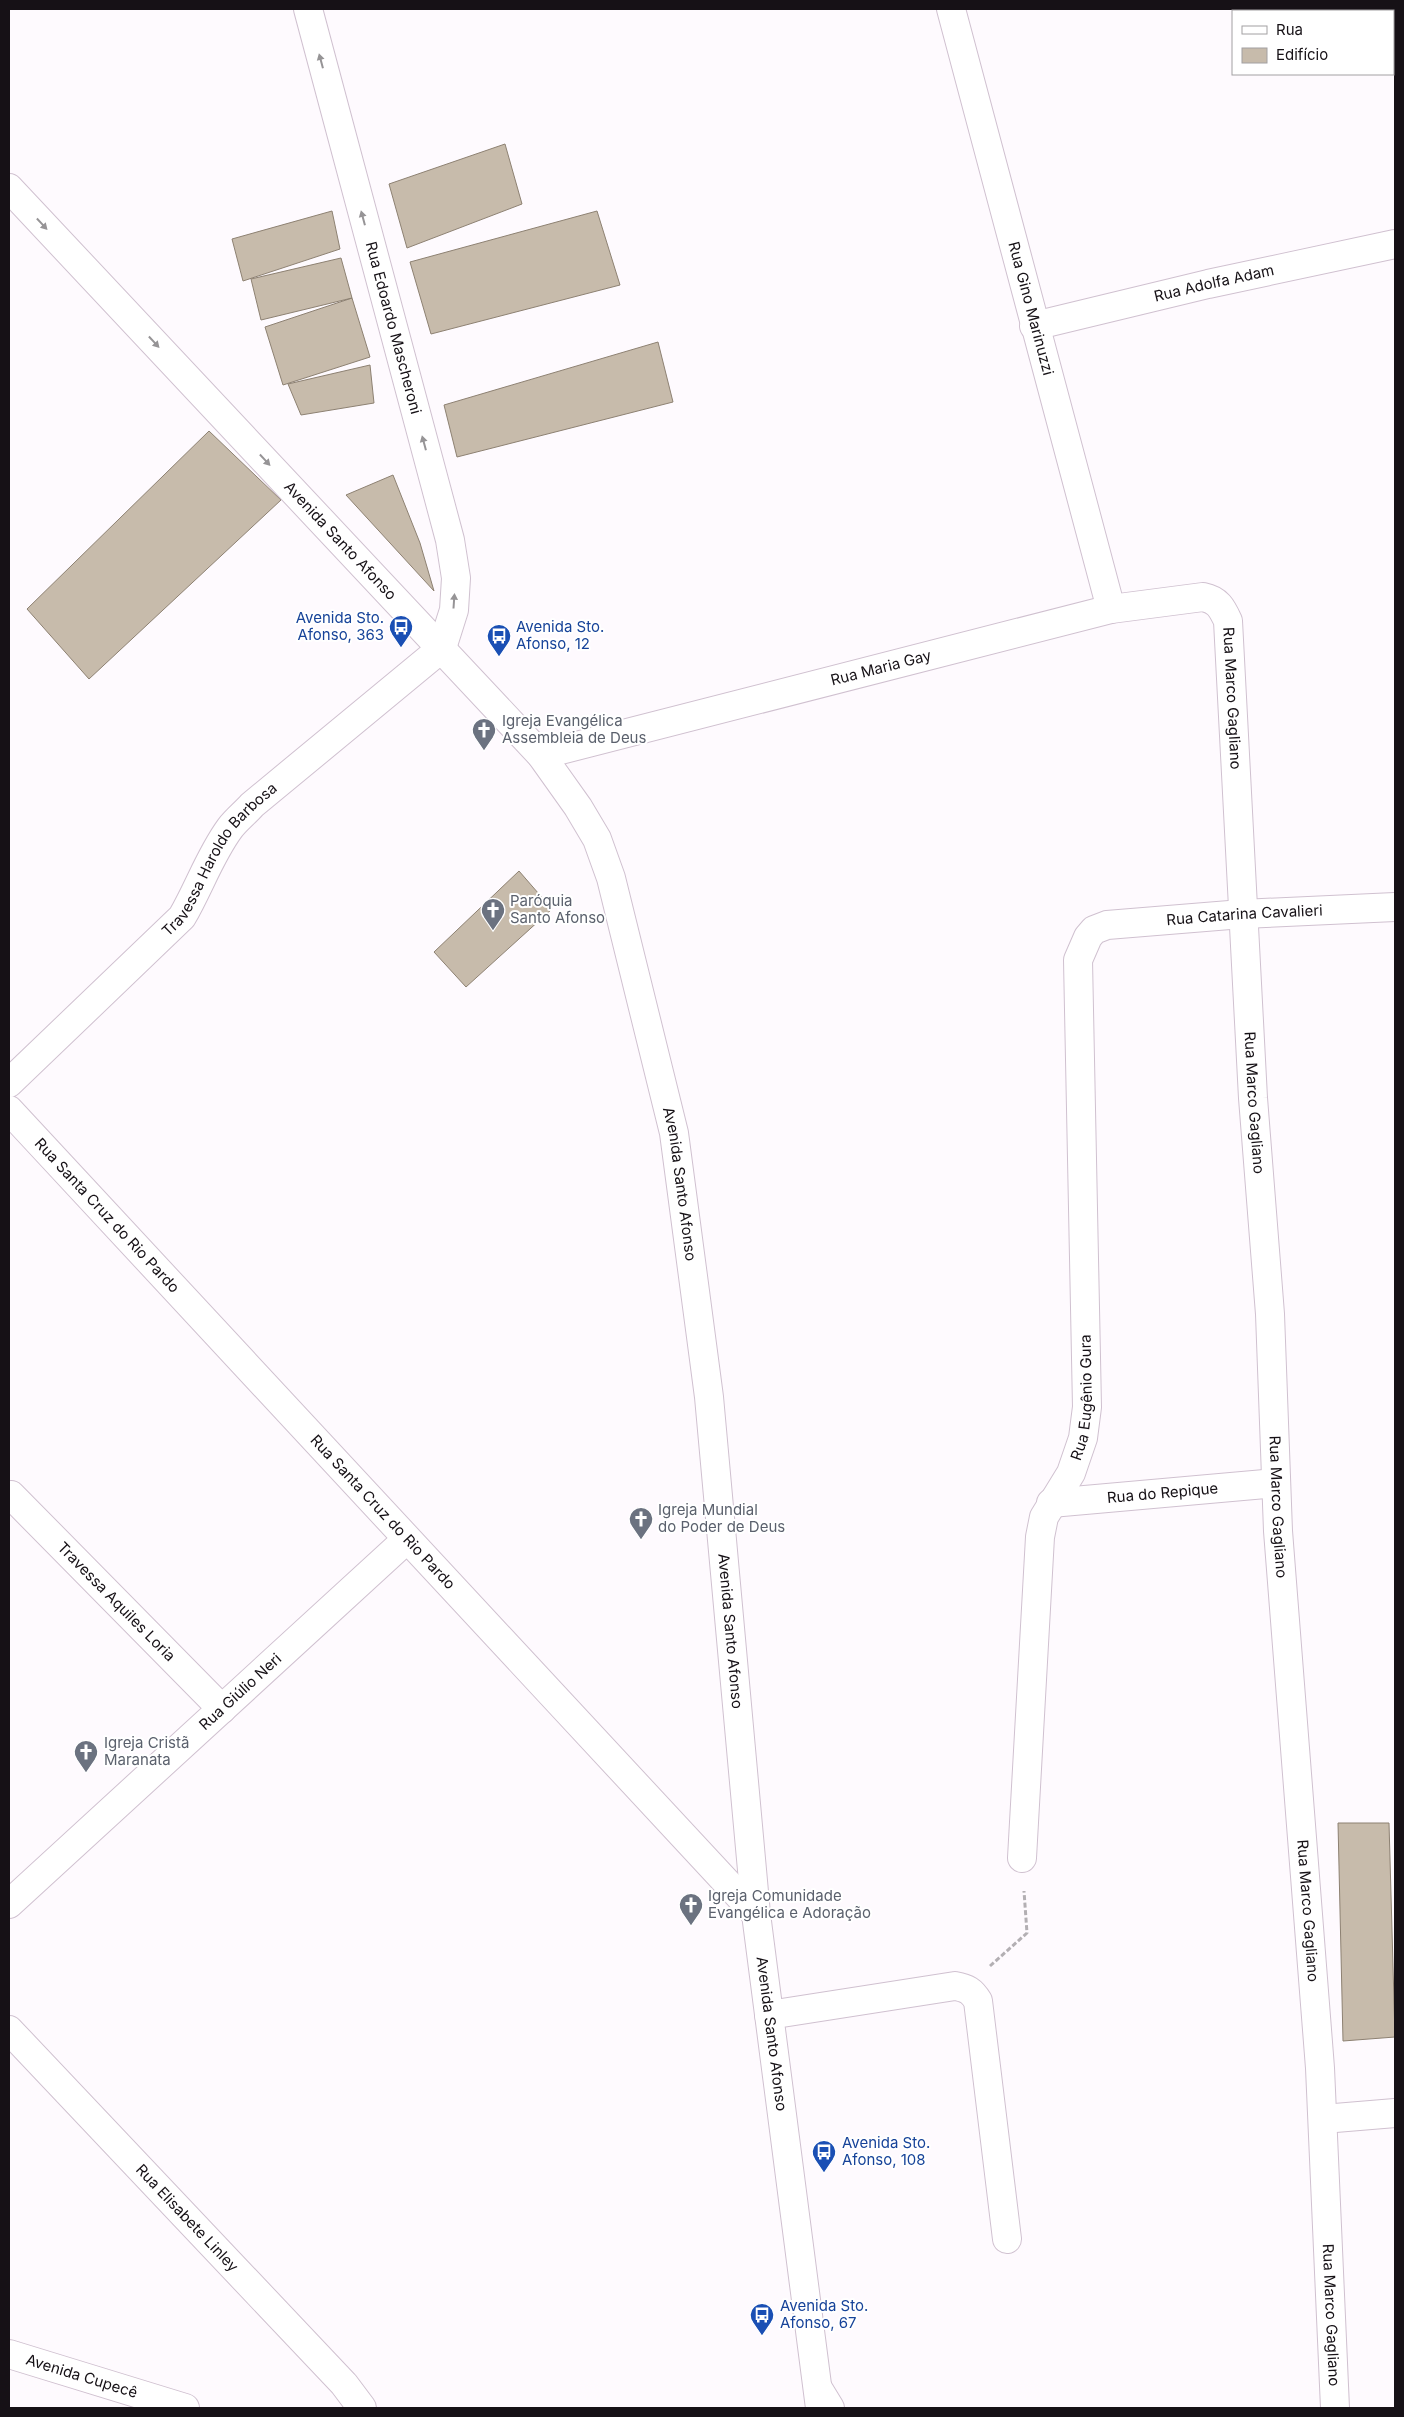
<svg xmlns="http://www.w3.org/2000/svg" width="1404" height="2417" viewBox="0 0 1404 2417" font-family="Inter,sans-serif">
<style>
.building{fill:#c7bbab;stroke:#8d8172}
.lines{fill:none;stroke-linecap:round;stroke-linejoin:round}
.minor-casing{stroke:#d0c1d0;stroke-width:30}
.major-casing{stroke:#d0c1d0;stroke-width:30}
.path{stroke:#b3afb3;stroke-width:3;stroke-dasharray:5 2.5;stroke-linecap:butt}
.minor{stroke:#fff;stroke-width:28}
.major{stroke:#fff;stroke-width:28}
.oneway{fill:#969496}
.labels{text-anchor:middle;stroke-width:4;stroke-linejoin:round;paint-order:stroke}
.street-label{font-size:15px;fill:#161116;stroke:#fff}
.transit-label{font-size:15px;fill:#164399;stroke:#fff;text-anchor:start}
.worship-label{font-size:15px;fill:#5b616d;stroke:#fff;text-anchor:start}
</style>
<rect width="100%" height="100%" fill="#fefafe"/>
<path class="building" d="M505,144L522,204L407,248L389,184Z
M332,211L340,249L243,281L232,239Z
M597,211L620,285L431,334L410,262Z
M341,258L352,298L261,320L251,279Z
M352,298L370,357L283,385L265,327Z
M658,342L673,402L457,457L444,405Z
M370,365L374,403L301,415L288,384Z
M209,431L281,500L89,679L27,609Z
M393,475L420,543L434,591L346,495Z
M519,871L552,909L466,987L434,952Z
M1338,1823H1389L1395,2037L1343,2041Z"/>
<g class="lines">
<g class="minor-casing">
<g id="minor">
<path id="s1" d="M308,9L450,540L456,578L454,610L442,648"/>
<path id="s2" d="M951,9L1111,609"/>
<path id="s3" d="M9,188L541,755L578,807L597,839L611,878L674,1133L709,1397L756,1914L820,2408"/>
<path id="s4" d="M1034,326L1208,284L1395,244"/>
<path id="s5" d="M541,755L1111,609L1203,597C1218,600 1222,608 1228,621L1253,1098L1270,1314L1278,1531L1320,2068L1335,2408"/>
<path id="s6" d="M9,1083L182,917C199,888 210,855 230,828C236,820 245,813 252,805L442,648"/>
<path id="s7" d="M9,1110L756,1914"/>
<path id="s8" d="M11,1495L222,1709"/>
<path id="s9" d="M1051,1503L1276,1483"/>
<path id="s10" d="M1022,1858L1040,1537L1044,1517L1071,1473L1083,1438L1087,1407L1078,960L1088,937L1094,930L1107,925L1242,914L1395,907"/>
<path id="s11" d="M9,1904L406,1540"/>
<path d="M769,2015L955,1986C967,1988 972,1991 978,2001L1007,2239"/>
<path id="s12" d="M9,2030L344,2384L362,2408"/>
<path d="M1323,2119L1395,2113"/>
</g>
</g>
<g class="major-casing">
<g id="major">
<path id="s13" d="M9,2354L185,2408"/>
<path d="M819,2390L830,2408"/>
</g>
</g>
<path class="path" d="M990,1966L1027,1933L1024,1891"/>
<use href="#minor" class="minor"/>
<use href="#major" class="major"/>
</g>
<defs><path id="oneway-solid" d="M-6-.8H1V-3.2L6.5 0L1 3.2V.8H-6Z" transform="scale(1.25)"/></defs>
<g class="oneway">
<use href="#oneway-solid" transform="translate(321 61) rotate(-105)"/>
<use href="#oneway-solid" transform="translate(363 218) rotate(-105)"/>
<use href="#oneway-solid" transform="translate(42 224) rotate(47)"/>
<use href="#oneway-solid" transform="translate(154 342) rotate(47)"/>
<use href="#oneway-solid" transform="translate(424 443) rotate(-105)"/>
<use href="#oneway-solid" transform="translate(265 460) rotate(47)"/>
<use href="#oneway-solid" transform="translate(454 601) rotate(-86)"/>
</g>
<defs>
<g id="bus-pin" transform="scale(1.25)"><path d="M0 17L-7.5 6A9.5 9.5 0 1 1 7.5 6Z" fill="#1a4fb4" stroke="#fff"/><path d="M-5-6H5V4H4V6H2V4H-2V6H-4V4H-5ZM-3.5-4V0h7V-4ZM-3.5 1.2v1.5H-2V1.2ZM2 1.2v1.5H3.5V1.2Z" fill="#fff"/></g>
<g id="church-pin" transform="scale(1.25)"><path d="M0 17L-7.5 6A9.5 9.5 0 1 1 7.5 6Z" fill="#6b7280" stroke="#fff"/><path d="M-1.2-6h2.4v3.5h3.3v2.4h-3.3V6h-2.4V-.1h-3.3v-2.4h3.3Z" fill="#fff"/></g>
</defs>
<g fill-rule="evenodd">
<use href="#bus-pin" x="401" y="627"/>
<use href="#bus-pin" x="499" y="636"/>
<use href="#church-pin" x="484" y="730"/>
<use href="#church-pin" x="493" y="910"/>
<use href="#church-pin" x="641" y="1519"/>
<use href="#church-pin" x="86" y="1752"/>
<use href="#church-pin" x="691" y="1905"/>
<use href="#bus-pin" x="824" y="2152"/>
<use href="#bus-pin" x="762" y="2315"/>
</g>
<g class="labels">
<g class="street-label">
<text dy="5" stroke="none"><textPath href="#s4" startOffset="185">Rua Adolfa Adam</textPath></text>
<text dy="5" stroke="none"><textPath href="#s2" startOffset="310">Rua Gino Marinuzzi</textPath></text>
<text dy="5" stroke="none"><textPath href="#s1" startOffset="330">Rua Edoardo Mascheroni</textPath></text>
<text dy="5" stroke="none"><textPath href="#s3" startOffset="484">Avenida Santo Afonso</textPath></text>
<text dy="5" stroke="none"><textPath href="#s5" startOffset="351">Rua Maria Gay</textPath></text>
<text dy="5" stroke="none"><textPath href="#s5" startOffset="795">Rua Marco Gagliano</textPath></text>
<text dy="5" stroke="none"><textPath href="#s6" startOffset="309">Travessa Haroldo Barbosa</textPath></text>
<text dy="5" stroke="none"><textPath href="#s10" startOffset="1095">Rua Catarina Cavalieri</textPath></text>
<text dy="5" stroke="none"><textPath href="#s5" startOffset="1200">Rua Marco Gagliano</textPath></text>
<text dy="5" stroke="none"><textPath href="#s3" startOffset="1234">Avenida Santo Afonso</textPath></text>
<text dy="5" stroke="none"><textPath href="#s7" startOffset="144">Rua Santa Cruz do Rio Pardo</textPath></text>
<text dy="5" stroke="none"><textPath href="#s10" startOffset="471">Rua Eugênio Gura</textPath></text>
<text dy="5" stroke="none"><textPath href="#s9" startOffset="112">Rua do Repique</textPath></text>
<text dy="5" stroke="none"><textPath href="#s5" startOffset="1605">Rua Marco Gagliano</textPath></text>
<text dy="5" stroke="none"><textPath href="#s7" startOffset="549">Rua Santa Cruz do Rio Pardo</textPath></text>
<text dy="5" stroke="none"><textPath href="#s8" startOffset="150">Travessa Aquiles Loria</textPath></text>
<text dy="5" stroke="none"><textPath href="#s3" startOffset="1684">Avenida Santo Afonso</textPath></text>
<text dy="5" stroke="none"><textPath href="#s11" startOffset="314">Rua Giúlio Neri</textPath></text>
<text dy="5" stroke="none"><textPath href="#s5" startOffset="2010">Rua Marco Gagliano</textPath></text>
<text dy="5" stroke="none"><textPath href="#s3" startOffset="2089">Avenida Santo Afonso</textPath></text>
<text dy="5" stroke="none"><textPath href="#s12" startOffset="259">Rua Elisabete Linley</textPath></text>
<text dy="5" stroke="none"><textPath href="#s5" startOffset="2415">Rua Marco Gagliano</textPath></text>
<text dy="5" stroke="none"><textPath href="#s13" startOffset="76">Avenida Cupecê</textPath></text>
</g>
<g class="transit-label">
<text x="384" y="623" text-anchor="end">Avenida Sto.<tspan x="384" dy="17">Afonso, 363</tspan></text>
<text x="516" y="632">Avenida Sto.<tspan x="516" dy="17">Afonso, 12</tspan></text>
<text x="842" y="2148">Avenida Sto.<tspan x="842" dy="17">Afonso, 108</tspan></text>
<text x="780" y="2311">Avenida Sto.<tspan x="780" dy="17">Afonso, 67</tspan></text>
</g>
<g class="worship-label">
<text x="502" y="726">Igreja Evangélica<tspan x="502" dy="17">Assembleia de Deus</tspan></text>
<text x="510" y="906">Paróquia<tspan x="510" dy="17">Santo Afonso</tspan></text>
<text x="658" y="1515">Igreja Mundial<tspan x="658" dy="17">do Poder de Deus</tspan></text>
<text x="104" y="1748">Igreja Cristã<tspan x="104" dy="17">Maranata</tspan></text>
<text x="708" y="1901">Igreja Comunidade<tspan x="708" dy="17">Evangélica e Adoração</tspan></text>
</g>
</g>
<rect width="1404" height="2417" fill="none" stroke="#161116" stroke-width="20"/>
<rect x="1232" y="10" width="162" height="65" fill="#ffffff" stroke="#a2a0a2"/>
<rect x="1242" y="26" width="25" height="8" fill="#ffffff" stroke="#a2a0a2"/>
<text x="1276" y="35" font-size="15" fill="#161116">Rua</text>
<rect x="1242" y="48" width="25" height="15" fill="#c7bbab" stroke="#a2a0a2"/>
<text x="1276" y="60" font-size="15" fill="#161116">Edifício</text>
</svg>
